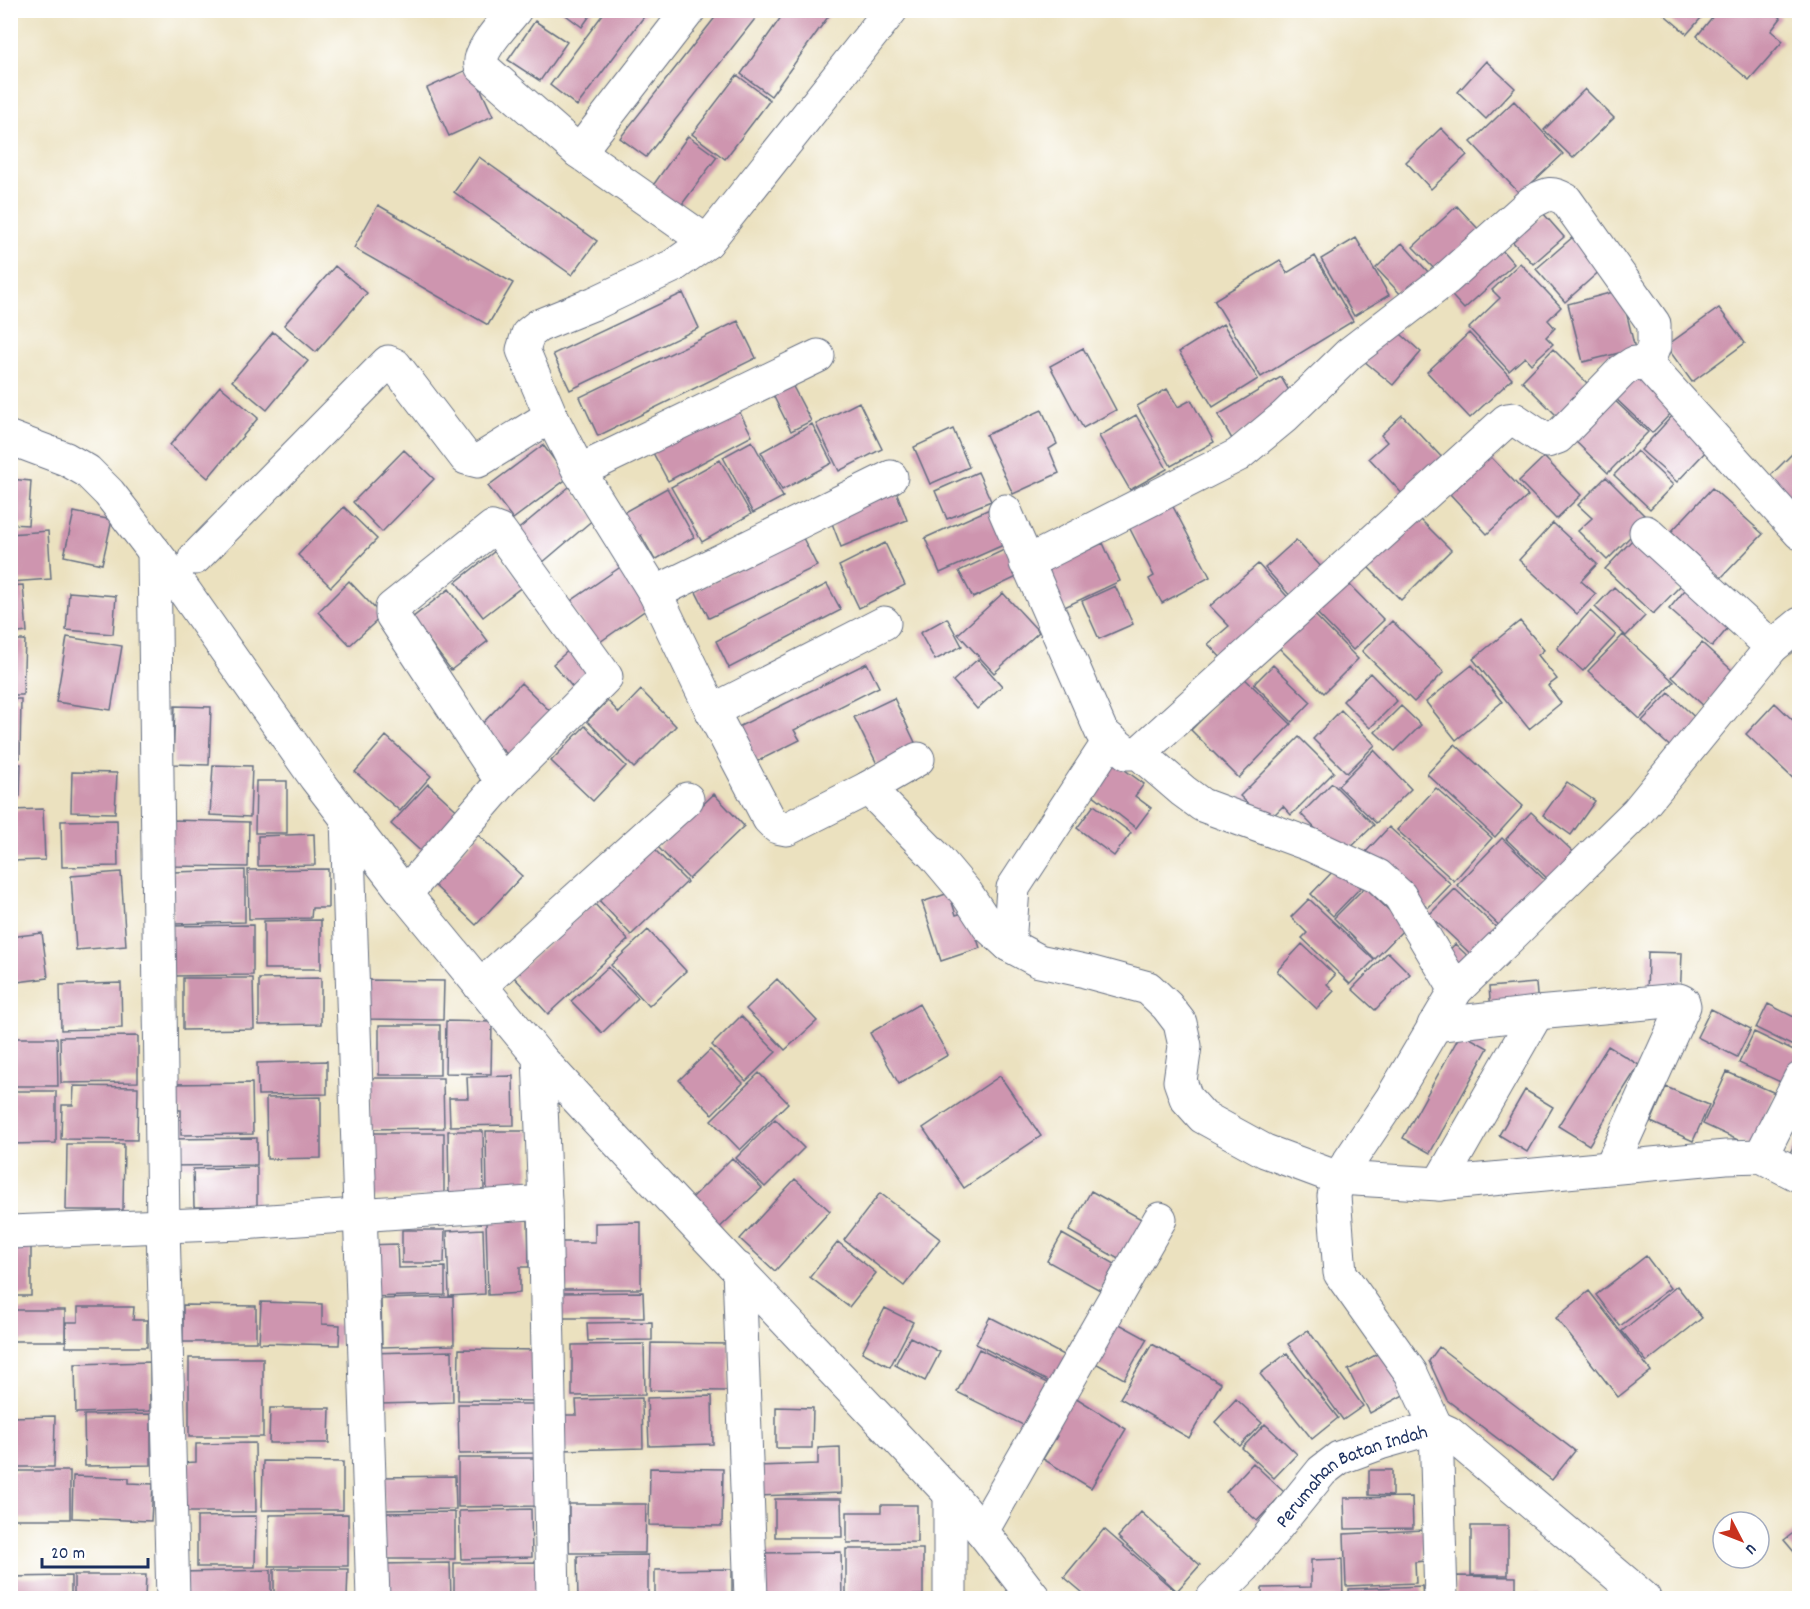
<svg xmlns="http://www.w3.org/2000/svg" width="1810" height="1609" viewBox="0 0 1810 1609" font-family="Dekko,sans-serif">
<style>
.building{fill:#ce95af}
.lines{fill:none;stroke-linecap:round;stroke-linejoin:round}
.minor-casing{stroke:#646d80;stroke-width:35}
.minor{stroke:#fff;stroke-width:33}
.labels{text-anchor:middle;stroke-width:4.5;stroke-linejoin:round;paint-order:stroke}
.street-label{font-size:20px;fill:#1b2f5e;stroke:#fff}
</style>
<rect width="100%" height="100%" fill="#fff"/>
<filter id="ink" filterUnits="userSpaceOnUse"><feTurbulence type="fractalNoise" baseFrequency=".0167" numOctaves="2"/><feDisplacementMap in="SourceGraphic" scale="12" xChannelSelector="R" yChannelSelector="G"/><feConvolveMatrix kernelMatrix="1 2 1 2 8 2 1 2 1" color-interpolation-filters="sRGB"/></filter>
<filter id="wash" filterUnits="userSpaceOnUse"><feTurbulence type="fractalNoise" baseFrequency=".008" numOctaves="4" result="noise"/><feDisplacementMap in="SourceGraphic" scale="24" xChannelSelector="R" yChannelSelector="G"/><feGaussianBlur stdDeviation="1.35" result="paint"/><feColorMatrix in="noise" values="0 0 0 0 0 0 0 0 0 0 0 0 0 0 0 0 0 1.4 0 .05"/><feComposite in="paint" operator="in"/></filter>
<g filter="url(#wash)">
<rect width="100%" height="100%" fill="#ebe1bf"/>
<g id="blocks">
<path class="building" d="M559,10H594L582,27Z
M606,10H649L577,106L550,85Z
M721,10H762L646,157L620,138Z
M786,10H833L771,96L741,74Z
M1659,10H1708L1687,34Z
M1718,10H1772L1781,18L1771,31L1783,41L1749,80L1697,36Z
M535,21L567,42L540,81L508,60Z
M1486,61L1515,88L1486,119L1458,92Z
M471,68L493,116L449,136L427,88Z
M737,75L770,100L725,159L692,134Z
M1585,89L1614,118L1573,158L1544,130Z
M1514,101L1563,154L1520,194L1471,142Z
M1441,128L1467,155L1431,189L1406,162Z
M688,136L717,157L677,211L649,191Z
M479,157L597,241L572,275L454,192Z
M378,205L513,283L488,325L354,248Z
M1457,206L1482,233L1439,274L1413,247Z
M1543,213L1564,237L1533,264L1512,241Z
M1574,236L1603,268L1565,302L1536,269Z
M1356,238L1389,295L1354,316L1321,259Z
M1494,241L1514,264L1464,309L1444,287Z
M1402,243L1429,273L1404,298L1376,268Z
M1315,256L1353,321L1261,377L1214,300L1280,260L1287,273Z
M1520,263L1561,307L1548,320L1555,328L1546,337L1553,344L1531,364L1525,357L1509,371L1469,328L1500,298L1492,290Z
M335,266L367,293L316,352L284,325Z
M1621,290L1635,349L1583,362L1568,304Z
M683,293L699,328L570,390L553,354Z
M1719,308L1745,343L1692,382L1666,346Z
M738,321L756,358L598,436L580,397Z
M1223,324L1258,379L1213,407L1179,352Z
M1393,327L1421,352L1393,385L1364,361Z
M273,332L308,361L267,410L232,381Z
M1469,333L1512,379L1470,418L1427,372Z
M1083,348L1116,410L1083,428L1050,366Z
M1553,349L1589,385L1558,417L1522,381Z
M1636,372L1675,409L1652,433L1613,396Z
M1281,377L1295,401L1232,439L1218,415Z
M789,379L811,421L791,431L770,389Z
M220,386L258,418L208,478L170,445Z
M1167,389L1178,407L1191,400L1214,442L1171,466L1137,406Z
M1610,396L1648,432L1608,473L1571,437Z
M859,402L882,449L839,471L816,424Z
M735,403L752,436L668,481L651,449Z
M1042,410L1057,444L1049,449L1059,473L1013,494L986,435Z
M1136,415L1167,469L1130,490L1099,436Z
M1402,415L1448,464L1409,501L1369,458L1387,442L1381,435Z
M1673,415L1709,448L1677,482L1641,450Z
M812,424L832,463L782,490L761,452Z
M953,429L969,467L930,484L914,447Z
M752,441L783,497L753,513L723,457Z
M543,445L568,478L513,519L488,486Z
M404,450L434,479L382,532L353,502Z
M1637,451L1673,485L1650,509L1614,475Z
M1792,454L1800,461V500L1789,510L1763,483Z
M1490,456L1528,496L1487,534L1450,494Z
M1544,457L1581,495L1556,519L1519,481Z
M720,460L751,514L702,542L671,487Z
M978,472L991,501L947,519L935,491Z
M1606,477L1648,519L1607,560L1578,531L1592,518L1578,505Z
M10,479L31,481L28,525L10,524Z
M569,487L595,518L535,569L509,537Z
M667,488L694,537L655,560L641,535L633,539L619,515Z
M1712,488L1763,534L1721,578L1671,532Z
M896,491L907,520L841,547L830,518Z
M1170,501L1210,577L1162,603L1149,579L1154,576L1127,523Z
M344,507L377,539L331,587L298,555Z
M994,507L1010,542L940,573L925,538Z
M74,512L112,520L102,564L64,556Z
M1417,516L1451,550L1401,600L1367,566Z
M1553,523L1597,564L1581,581L1596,594L1577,614L1519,560Z
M48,531L51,579L10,582V534Z
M803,538L817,566L709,618L695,590Z
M1634,538L1682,584L1653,614L1605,569Z
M1296,540L1326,572L1294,600L1265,568Z
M885,543L905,585L859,608L839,566Z
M1103,543L1120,581L1054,612L1037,574Z
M1006,549L1019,576L973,598L959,571Z
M495,551L523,586L483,617L456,582Z
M1258,564L1293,603L1226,663L1208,644L1229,626L1210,606Z
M622,566L650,607L597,644L568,603Z
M1343,578L1384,620L1353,650L1312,608Z
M349,581L382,616L350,645L318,612Z
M827,584L841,610L729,668L716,641Z
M1690,584L1733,622L1712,647L1669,609Z
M23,585L27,632L10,634V586Z
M1115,586L1133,624L1099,639L1082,601Z
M1614,587L1645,616L1626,636L1595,607Z
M449,589L488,641L451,670L412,618Z
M69,592L116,596L113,634L66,630Z
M1003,593L1039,632L994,673L958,634Z
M1308,608L1358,659L1324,693L1274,643Z
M1590,611L1616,635L1583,671L1557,648Z
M947,618L962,646L935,660L920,633Z
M1392,621L1444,672L1414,702L1362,651Z
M1520,621L1544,650L1538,655L1557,679L1548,686L1561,703L1529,729L1473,659Z
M1623,635L1674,682L1640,719L1588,671Z
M67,637L122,646L111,710L56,702Z
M10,640H25L23,695H10Z
M1702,643L1735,673L1705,707L1672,677Z
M571,648L593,673L574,689L553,664Z
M978,659L1002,686L977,709L953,681Z
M867,663L879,687L794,730L800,740L756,762L738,727Z
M1273,665L1311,702L1292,722L1254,684Z
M1472,665L1502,702L1456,740L1426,702Z
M1235,669L1291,724L1239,778L1191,730L1210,711Z
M1370,673L1397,701L1370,728L1343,701Z
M521,683L551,712L509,756L479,727Z
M641,690L676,726L634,768L587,721L608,701L619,713Z
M1669,693L1702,724L1676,752L1642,721Z
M894,698L919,751L880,770L854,717Z
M10,699H21L20,758H10Z
M1775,703L1800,727V785L1746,734Z
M175,706L211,707L209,765L173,764Z
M1401,706L1421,725L1395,751L1375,732Z
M1341,710L1375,745L1347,773L1313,739Z
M585,726L626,766L593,801L551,761Z
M386,736L431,776L400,811L355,772Z
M1299,737L1334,772L1291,815L1283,806L1267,822L1240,796Z
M1455,744L1523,806L1495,837L1427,774Z
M1374,750L1411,789L1376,823L1338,786Z
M1107,757L1144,784L1135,796L1151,808L1136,828L1083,787Z
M10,764H21L20,796H10Z
M213,765L252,766L250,817L210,815Z
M72,772L117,773L115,813L71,812Z
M256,781H287V833H255Z
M1567,782L1595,801L1571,835L1543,815Z
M1332,783L1374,825L1342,856L1301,814Z
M428,784L464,817L427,857L391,824Z
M1436,788L1492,838L1454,881L1397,830Z
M714,794L744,826L689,879L658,847Z
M1094,805L1131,833L1114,856L1077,828Z
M43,809L45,860L10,861V810Z
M1531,812L1582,860L1556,887L1506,839Z
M117,820L118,866L62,867L61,821Z
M170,820L249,822L248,867L169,866Z
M1389,827L1451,884L1426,910L1364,854Z
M314,834L315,865L258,866V836Z
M478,835L522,876L476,925L432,883Z
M1502,838L1552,887L1508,934L1457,885Z
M651,846L687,882L631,935L597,898Z
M1342,862L1364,884L1333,916L1311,894Z
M328,869V908H312L311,918L249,919L248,870Z
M245,870V922L173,924L172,872Z
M121,872L126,946L76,950L71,876Z
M1365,887L1406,927L1375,959L1334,918Z
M1455,889L1500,931L1475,958L1429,915Z
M949,893L956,915L968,911L980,948L941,961L922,902Z
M1309,899L1374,960L1350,984L1302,938L1307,933L1291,917Z
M593,902L628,940L548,1014L513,976Z
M321,920V969H264V921Z
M253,925V975L170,976V926Z
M648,930L686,971L649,1006L611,965Z
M42,933L48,978L10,983V937Z
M1302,944L1335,975L1327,984L1334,991L1317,1009L1277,971Z
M1455,944L1475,963L1461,978L1441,959Z
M1388,952L1410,974L1375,1010L1352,989Z
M1648,952L1682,953L1680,999L1647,998Z
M608,967L638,998L602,1033L571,1001Z
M183,978H253L254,1029L183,1030Z
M321,978V1024L259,1025V979Z
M777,979L817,1021L785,1050L746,1009Z
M363,980L444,981L443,1020L362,1019Z
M121,983L122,1028L61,1030L60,985Z
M1536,983L1538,1007L1491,1011L1489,987Z
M919,1004L948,1055L899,1084L870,1033Z
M1768,1004L1800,1020V1033L1793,1046L1756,1028Z
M1711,1009L1751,1029L1737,1057L1697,1037Z
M741,1016L776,1052L746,1081L712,1045Z
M446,1021L492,1022L491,1074L445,1073Z
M379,1025H440V1075H379Z
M1754,1032L1800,1054V1058L1787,1085L1739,1063Z
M1461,1033L1488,1048L1430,1153L1403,1138Z
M138,1036V1082L61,1083L60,1037Z
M10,1038H57L58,1086H10Z
M1608,1046L1639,1065L1589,1145L1558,1126Z
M710,1050L743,1083L712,1114L679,1080Z
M327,1061V1094L258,1095L257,1063Z
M1727,1072L1775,1093L1751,1146L1703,1124Z
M759,1073L788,1103L740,1150L711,1120Z
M513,1076L514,1125L450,1126L449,1098H468L467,1077Z
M1000,1076L1041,1136L964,1188L923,1128Z
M370,1078H443L444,1128L370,1129Z
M252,1083L253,1134L181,1135V1110H168L169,1084Z
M74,1086L138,1087L137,1140L61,1139L62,1105H73Z
M1666,1087L1709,1105L1693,1141L1651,1122Z
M1525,1090L1553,1107L1527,1152L1499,1135Z
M10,1091H56V1143L10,1144Z
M321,1097V1158L267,1159L266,1098Z
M775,1119L804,1148L765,1187L736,1158Z
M448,1131H483L484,1193H449Z
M486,1131H528V1198L487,1199Z
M371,1133H444V1196L372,1197Z
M1800,1133V1160L1789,1155Z
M257,1138V1165L168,1166V1139Z
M67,1144H124L123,1210H66Z
M732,1158L762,1188L717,1230L689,1201Z
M257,1167V1206L194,1207L193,1169Z
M795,1179L830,1211L775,1271L740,1239Z
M1091,1191L1152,1225L1129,1265L1069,1231Z
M880,1193L940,1239L904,1286L844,1240Z
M528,1220L529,1267H520V1293L488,1295L486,1221Z
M641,1222V1289H558L559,1242H595V1223Z
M483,1229L485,1294L449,1296L447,1231Z
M402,1230H445L444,1263H402Z
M1062,1234L1115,1264L1100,1290L1047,1261Z
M838,1242L876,1273L849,1307L810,1277Z
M397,1244L398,1268L445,1267V1295L367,1297L366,1245Z
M10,1247H31V1296H10Z
M1646,1256L1670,1288L1620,1326L1596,1295Z
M1677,1286L1702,1318L1647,1362L1622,1331Z
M1589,1291L1651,1371L1618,1397L1556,1318Z
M643,1292L644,1318H561L562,1293Z
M453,1297L454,1345L382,1347L381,1299Z
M261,1302L322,1304V1324L340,1325L339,1345L259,1343Z
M183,1305L256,1306V1342H183Z
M78,1307H134L133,1320H147V1347H66V1322H78Z
M885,1308L913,1322L890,1367L862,1352Z
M10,1310H65V1341H10Z
M990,1317L1071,1359L1057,1386L976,1344Z
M1112,1320L1147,1339L1124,1379L1090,1360Z
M652,1322V1340L588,1341L587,1323Z
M1308,1330L1363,1406L1343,1420L1288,1344Z
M910,1337L940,1352L925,1381L895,1365Z
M651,1343L729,1344L727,1391L650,1390Z
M644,1344L645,1395L572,1396V1345Z
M1152,1344L1221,1383L1189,1438L1120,1398Z
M1390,1347L1413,1390L1370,1413L1348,1370Z
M1439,1347L1575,1451L1552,1480L1447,1400L1429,1361Z
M459,1349L539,1350L538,1401L458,1400Z
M979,1349L1053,1386L1031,1429L957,1392Z
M452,1351L453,1402L380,1404L368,1353Z
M1287,1353L1338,1418L1312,1439L1260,1374Z
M189,1358H263V1437H189Z
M150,1362V1411L76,1413L75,1364Z
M1070,1394L1126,1429L1091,1488L1043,1459L1057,1436L1047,1431Z
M712,1396L713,1444L649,1446L647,1398Z
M642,1398L643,1448L562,1450L561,1415H577L576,1400Z
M1236,1399L1262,1423L1240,1446L1215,1422Z
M458,1404H540V1453L459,1454Z
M776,1407L813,1408L812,1448H776Z
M270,1408H330L329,1443H269Z
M151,1414V1465L85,1466L84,1415Z
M55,1416L54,1467H10V1417Z
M1265,1424L1297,1454L1274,1478L1242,1448Z
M255,1443L256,1512H179V1463L196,1462V1444Z
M840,1447L841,1493L757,1496L756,1466L818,1464V1448Z
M458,1458H544V1506L458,1507Z
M263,1461L343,1462V1510H262Z
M1253,1463L1284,1492L1257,1521L1226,1492Z
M650,1468L723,1469L722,1526L649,1525Z
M1369,1470H1392V1496L1369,1495Z
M10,1471H70V1519H10Z
M73,1476L129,1478V1483L153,1484L151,1521L72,1518Z
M455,1476L456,1509L384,1510L383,1477Z
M1412,1497L1413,1528L1345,1529L1344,1498Z
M775,1499H841L842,1537H775Z
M569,1504H646L645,1553H569Z
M881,1505H917V1542L847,1543V1512H881Z
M531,1509L532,1557L461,1559L459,1511Z
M455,1512V1559H383V1513Z
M1141,1512L1200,1565L1177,1591L1118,1537Z
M348,1514V1566H269V1515Z
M256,1516L255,1567H197V1517Z
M1471,1526H1508V1575H1471Z
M1800,1528V1559L1784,1540Z
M1104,1529L1174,1590L1166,1598H1089L1064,1577Z
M1424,1530V1561L1415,1562L1416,1583L1346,1586L1344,1534Z
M846,1549H923V1595L846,1596Z
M841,1552L842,1598H760L759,1553Z
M648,1555V1598H578L577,1556Z
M1342,1559L1343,1598H1262V1588L1311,1587V1560Z
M539,1562V1598H454V1563Z
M450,1563L451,1598H379V1564Z
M274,1569H348L347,1598H274Z
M732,1569V1598H655V1570Z
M271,1570V1598H182V1572Z
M74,1575H146L145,1598H74Z
M71,1576V1598H10V1577Z
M1456,1576L1516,1577V1595H1540V1598H1456Z
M1422,1586L1423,1598H1349V1589Z"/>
</g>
</g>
<g filter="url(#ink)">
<use href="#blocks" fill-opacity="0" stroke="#646d80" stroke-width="1.5"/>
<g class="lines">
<g class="minor-casing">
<g id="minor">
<path d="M515,10C505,23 477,51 481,66L579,152L707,242"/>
<path d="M891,10L707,242L673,266L595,303L538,326L528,334L523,350L551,416L579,471L655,593L712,711L769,819L777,827L787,829L868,788L918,759"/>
<path d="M579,152L689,10"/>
<path d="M10,438L66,459L87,471L109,493L183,589L315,777L405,894L539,1057L545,1202L242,1223L10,1232"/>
<path d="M579,471L818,356"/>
<path d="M1005,511L1102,733L1127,753H1139L1183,791L1202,805L1311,845L1378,876L1400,896L1456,990"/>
<path d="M1646,532L1772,647"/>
<path d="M154,551L163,1227L173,1598"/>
<path d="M195,558L388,362L395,365L466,458L478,461L551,416"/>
<path d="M1026,563L1238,455L1284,417L1350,353L1446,279L1532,202C1547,194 1551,191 1566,200L1654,324V346L1647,364"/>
<path d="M655,593L891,477"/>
<path d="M712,711L884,623"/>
<path d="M1139,753L1507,420L1514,419L1547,441L1558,437L1622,371L1634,363L1647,364L1800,533"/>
<path d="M868,788L935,856L967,894L988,926L1009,945L1039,961L1085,971L1148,988L1167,1006L1180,1023L1185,1046L1180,1081L1186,1098L1203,1117L1265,1151L1338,1178L1439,1184L1726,1157L1761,1156L1800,1176"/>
<path d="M347,819L373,1598"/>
<path d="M405,894L502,782L606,677L500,531L492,528L392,608V615L502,782"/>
<path d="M1009,945L1013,888L1110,740"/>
<path d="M480,986L687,799"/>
<path d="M1434,1025L1537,1013L1679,1000L1683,1002L1684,1006L1611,1167"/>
<path d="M539,1057C674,1205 813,1348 950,1494L982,1531L1034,1598"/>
<path d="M1761,1156L1800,1079"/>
<path d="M1439,1184L1537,1013"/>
<path d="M545,1202L553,1598"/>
<path d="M739,1269L751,1598"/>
<path d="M982,1531L1160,1219"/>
<path d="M950,1598V1494"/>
<path id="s1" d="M1213,1598L1244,1567L1322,1471L1339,1458L1380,1443L1436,1427L1449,1433L1644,1598"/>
<path d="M1441,1598L1436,1427L1411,1373L1340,1273L1334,1196L1338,1178L1392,1098L1456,990L1637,812L1772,647L1800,624"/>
</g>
</g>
<use href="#minor" class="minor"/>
</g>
</g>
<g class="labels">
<g class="street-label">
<text dy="7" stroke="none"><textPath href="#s1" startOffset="190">Perumahan Batan Indah</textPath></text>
</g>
</g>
<rect width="1810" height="1609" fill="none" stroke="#fff" stroke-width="36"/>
<g transform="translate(1741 1540) rotate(132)"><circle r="28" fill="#ffffff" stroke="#a4acbf" stroke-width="1.5"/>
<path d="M0-4.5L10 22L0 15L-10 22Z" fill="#c8321e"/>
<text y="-9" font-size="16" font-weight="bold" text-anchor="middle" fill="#1b2f5e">U</text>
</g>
<path d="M42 1558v9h106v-9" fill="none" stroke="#1b2f5e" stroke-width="3"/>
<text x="51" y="1558" font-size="18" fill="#1b2f5e" stroke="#ffffff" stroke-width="4.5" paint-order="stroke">20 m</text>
</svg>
